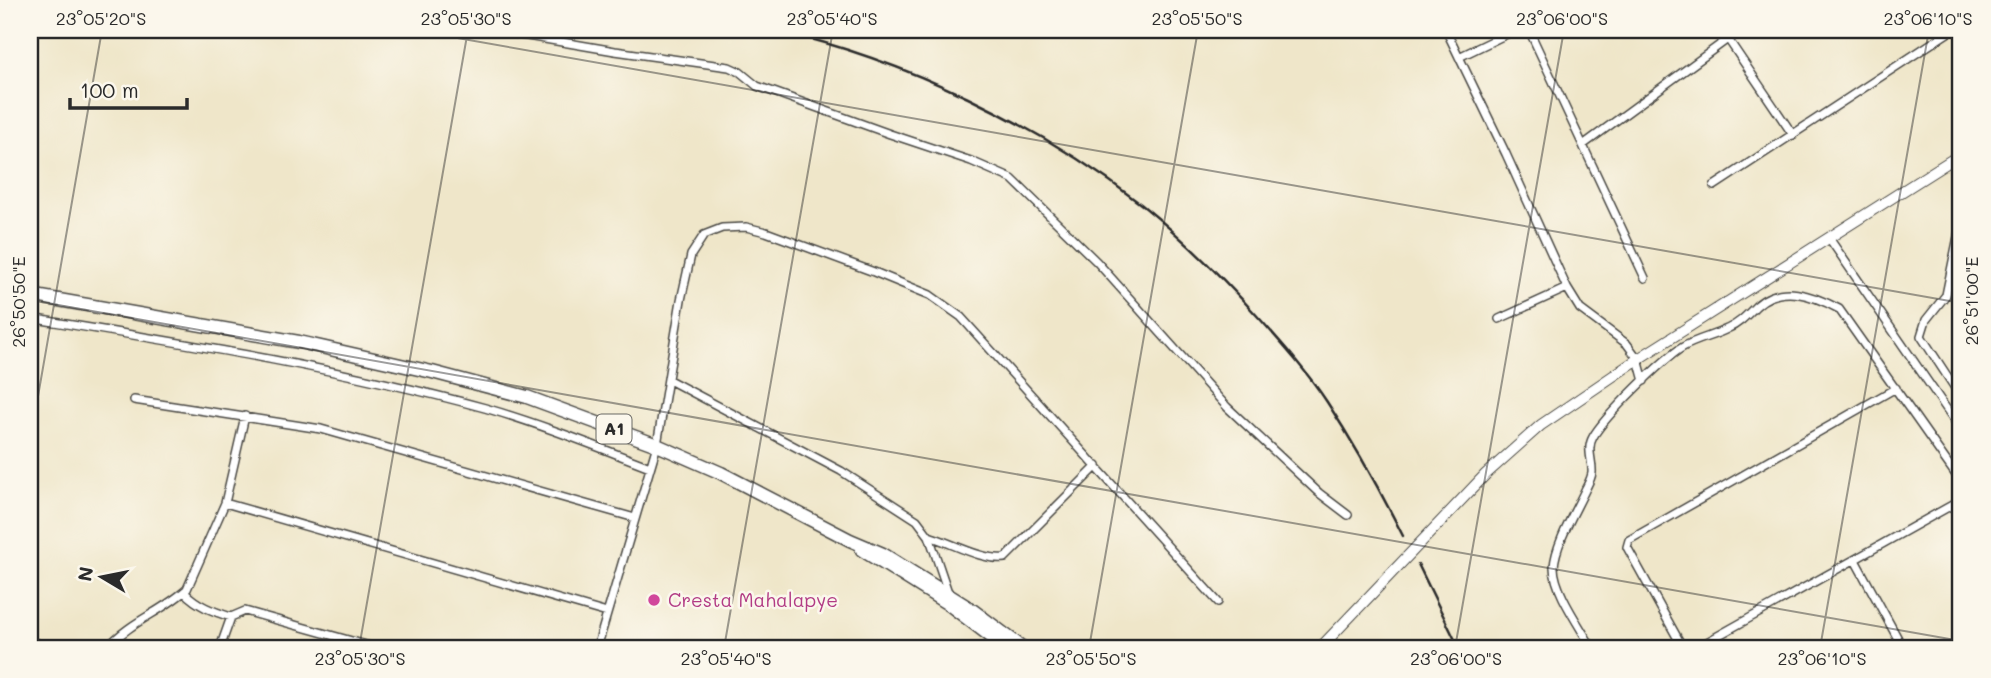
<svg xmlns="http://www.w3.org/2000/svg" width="1991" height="678" viewBox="0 0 1991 678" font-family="Mali,sans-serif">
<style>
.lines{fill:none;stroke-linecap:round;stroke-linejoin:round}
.minor-casing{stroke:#484743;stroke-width:10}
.secondary-casing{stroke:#484743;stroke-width:12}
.trunk-casing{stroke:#484743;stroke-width:15}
.minor{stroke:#fff;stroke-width:7}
.secondary{stroke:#fff;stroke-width:10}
.trunk{stroke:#fff;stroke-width:12}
.rail{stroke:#2b2b2b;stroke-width:2.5}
.ticks{fill:none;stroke:#2b2b2b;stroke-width:2;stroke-opacity:0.45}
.hotel-dot{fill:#d1479c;stroke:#fbf7ec;stroke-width:2.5}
.labels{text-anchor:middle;stroke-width:5;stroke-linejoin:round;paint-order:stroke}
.shield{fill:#fbf7ec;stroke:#696865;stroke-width:2}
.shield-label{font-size:18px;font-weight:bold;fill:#2b2b2b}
.hotel-label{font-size:19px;fill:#b23c85;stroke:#fbf7ec;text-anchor:start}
.neatline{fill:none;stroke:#2b2b2b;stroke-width:2.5}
.ticks-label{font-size:18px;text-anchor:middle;fill:#2b2b2b}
</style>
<rect width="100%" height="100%" fill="#fbf7ec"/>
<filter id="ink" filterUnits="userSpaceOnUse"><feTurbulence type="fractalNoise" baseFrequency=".0143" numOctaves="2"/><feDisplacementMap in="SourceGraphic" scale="14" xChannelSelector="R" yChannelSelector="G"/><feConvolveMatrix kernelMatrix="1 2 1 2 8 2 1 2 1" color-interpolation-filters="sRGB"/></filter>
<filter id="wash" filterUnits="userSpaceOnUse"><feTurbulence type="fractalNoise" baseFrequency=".00686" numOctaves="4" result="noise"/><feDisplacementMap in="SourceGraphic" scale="28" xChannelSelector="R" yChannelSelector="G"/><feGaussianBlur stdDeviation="1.57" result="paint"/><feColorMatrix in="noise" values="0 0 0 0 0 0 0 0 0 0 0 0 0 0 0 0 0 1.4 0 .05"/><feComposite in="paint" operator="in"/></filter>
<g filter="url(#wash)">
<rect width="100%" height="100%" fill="#efe6c9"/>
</g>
<g filter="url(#ink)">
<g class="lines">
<g class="minor-casing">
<path id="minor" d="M492,30L615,51L729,67L740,72L757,86L890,134L971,161L1012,179L1097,262L1227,407L1319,493L1348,515
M1446,30L1506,154L1567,288L1580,309L1627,344L1638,359L1644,381
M1529,30L1645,278
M1728,39L1793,135
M1459,57L1515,30
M1583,145L1740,30
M1714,186L1952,30
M1961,222L1946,295L1926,320L1921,336L1961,397
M1829,238L1961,430
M30,318C182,343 335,367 485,408C541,424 595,446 650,467
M1499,319L1567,288
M669,380L841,471L917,520L929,536L949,595
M134,400L321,429L635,518
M225,503L607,613
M929,536C952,543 983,561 1005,558L1097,466
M1855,560L1903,648
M184,592C198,606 212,611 231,617
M107,648C129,622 162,612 187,589L225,503L245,416
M220,648L231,617L245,611L377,648
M597,648L657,445L681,300L691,255L704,235L722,228L746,227L766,232L874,272L930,295L961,317L1218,602
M1592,648C1580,626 1554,591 1554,567C1555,544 1576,510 1586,488C1588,484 1591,479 1592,473C1593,461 1586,449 1593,437C1604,417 1663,359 1683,347C1697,339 1713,336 1727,329C1739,324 1747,315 1756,306C1781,283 1813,295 1839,309L1961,482
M1683,648L1627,547L1629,540L1896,388
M1696,648L1961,500"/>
</g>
<g class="secondary-casing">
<path id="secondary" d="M1320,648L1486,474L1541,425L1638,359L1961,154"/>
</g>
<g class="trunk-casing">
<path id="trunk" d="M30,295L299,342L432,372L527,397L657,445L721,473L850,540L883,554L971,609L1023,648
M862,550L951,606L1006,648"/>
</g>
<use href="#minor" class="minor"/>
<use href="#secondary" class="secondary"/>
<use href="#trunk" class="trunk"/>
<path class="rail" d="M776,30C905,60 1037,123 1142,205C1184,239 1224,279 1260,319C1284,346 1308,373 1327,402C1355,445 1380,490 1403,536
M1418,564L1459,648"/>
</g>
</g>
<path class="ticks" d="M412,30L1961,303M30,300L1961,641M30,442L102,30M30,638L86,648M359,648L468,30M724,648L833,30M1089,648L1198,30M1455,648L1564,30M1820,648L1929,30"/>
<circle class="hotel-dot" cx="654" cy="600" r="7"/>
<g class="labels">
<rect class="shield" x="596.5" y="414.5" width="35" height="29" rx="5"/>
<g class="shield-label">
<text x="614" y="435">A1</text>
</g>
<g class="hotel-label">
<text x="668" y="607">Cresta Mahalapye</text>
</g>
</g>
<rect width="1991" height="678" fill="none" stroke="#fbf7ec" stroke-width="77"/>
<g transform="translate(102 577) rotate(280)" stroke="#fbf7ec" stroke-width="5" paint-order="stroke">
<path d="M0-5L12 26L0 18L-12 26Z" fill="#2b2b2b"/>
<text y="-10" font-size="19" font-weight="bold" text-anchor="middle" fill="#2b2b2b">N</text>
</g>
<path d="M70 98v10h117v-10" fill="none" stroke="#2b2b2b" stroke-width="3.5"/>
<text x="80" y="98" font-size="21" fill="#2b2b2b" stroke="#fbf7ec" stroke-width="5" paint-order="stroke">100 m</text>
<rect x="38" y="38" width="1914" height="602" class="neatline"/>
<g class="ticks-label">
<text x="101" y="25">23°05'20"S</text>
<text x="466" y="25">23°05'30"S</text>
<text x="832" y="25">23°05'40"S</text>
<text x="1197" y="25">23°05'50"S</text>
<text x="1562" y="25">23°06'00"S</text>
<text x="1928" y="25">23°06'10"S</text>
<text transform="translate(1972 301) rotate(-90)" y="6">26°51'00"E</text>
<text transform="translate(19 302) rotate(-90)" y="6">26°50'50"E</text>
<text x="360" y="665">23°05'30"S</text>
<text x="726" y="665">23°05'40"S</text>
<text x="1091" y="665">23°05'50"S</text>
<text x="1456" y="665">23°06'00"S</text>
<text x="1822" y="665">23°06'10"S</text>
</g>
</svg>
